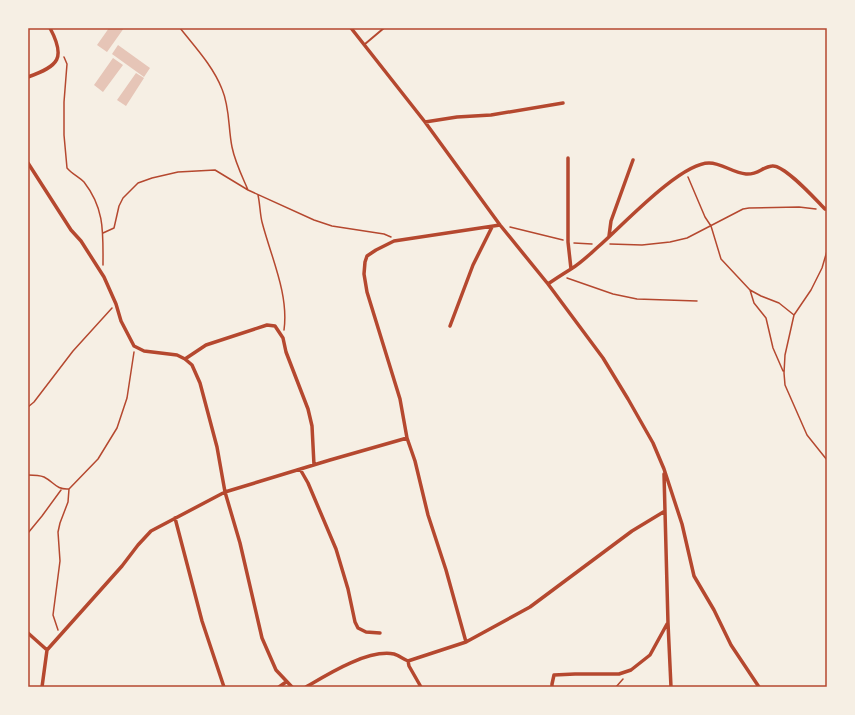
<svg xmlns="http://www.w3.org/2000/svg" width="855" height="715" viewBox="0 0 855 715" font-family="'Libre Baskerville',serif">
<style>
.building{fill:#e6c5b7}
.lines{fill:none;stroke-linecap:round;stroke-linejoin:round}
.path{stroke:#b5482f;stroke-width:1.5}
.service{stroke:#b5482f;stroke-width:2}
.minor{stroke:#b5482f;stroke-width:3.5}
.neatline{fill:none;stroke:#b5482f;stroke-width:1.5}
</style>
<rect width="100%" height="100%" fill="#f6efe4"/>
<path class="building" d="M109,28H124L107,52L97,45Z
M118,45L150,68L144,77L112,54Z
M113,58L123,65L103,92L94,85Z
M136,73L144,78L126,106L117,100Z"/>
<g class="lines">
<path class="path" d="M180,28C195,47 213,66 222,89C230,108 228,127 232,147C235,162 242,176 248,190
M64,57L67,64L64,102V135L67,168C72,174 79,177 84,182C105,209 103,233 103,265
M688,177L705,217L711,226L721,259L750,290L761,296L779,303L794,315
M258,195C260,204 260,214 262,222C271,257 289,294 284,330
M510,227L563,240
M103,233L114,228L119,206L123,198L138,183L152,178L178,172L215,170L248,190L314,220L332,226L384,234L391,237
M574,243L592,244
M610,244L642,245L670,242L687,238L743,209L749,208L799,207L816,209
M827,251L822,268L811,290L794,315L785,355L784,373L785,385L807,435L827,460
M567,278L613,294L637,299L697,301
M750,290L754,303L766,318L773,348L783,371
M28,407L34,402L73,351L112,308
M28,475C34,475 39,475 44,477C54,482 56,490 69,489L98,459L117,428L127,398L134,352
M28,533L42,516L61,490
M58,630L53,615L60,561L58,532L60,523L68,502L69,489
M616,687L623,679"/>
<path class="service" d="M365,44L384,28"/>
<path class="minor" d="M351,28L425,122L500,225L548,284L603,358L628,399L653,443L664,469L682,524L694,576L714,610L731,645L759,687
M28,77C59,66 66,58 50,28
M425,122L457,117L491,115L563,103
M568,158V242L571,269
M28,163L71,230L81,241L104,277L116,304L121,321L134,346L144,351L177,355L185,359L192,365L200,383L217,447L225,492L240,543L262,638L276,670L292,687
M609,236L611,221L633,160
M548,284C555,279 563,274 571,269C581,263 590,254 599,246C622,226 680,163 709,163C722,163 733,173 746,174C758,175 762,167 772,166C784,164 816,200 825,209H827
M450,326L473,265L492,227
M185,359L206,345L267,325L275,326L283,338L286,352L308,409L312,426L314,465
M300,469L308,483L336,549L348,589L355,622L358,628L366,632L380,633
M664,474L668,623L671,687
M175,518L202,621L224,687
M28,633L47,650
M466,642L446,570L428,515L415,461L407,438L400,399L367,292L364,274L365,262L367,256L376,250L394,241L500,225
M408,661L466,642L530,607L632,531L665,511
M42,687L47,650L122,566L138,545L151,531L225,492L330,460L407,438
M279,687L286,682
M306,687C328,674 368,649 394,654C398,655 403,659 408,661L409,666L421,687
M552,687V684L554,675L575,674H619L631,670L650,655L667,624"/>
</g>
<rect width="855" height="715" fill="none" stroke="#f6efe4" stroke-width="58"/>
<rect x="29" y="29" width="797" height="657" class="neatline"/>
</svg>
